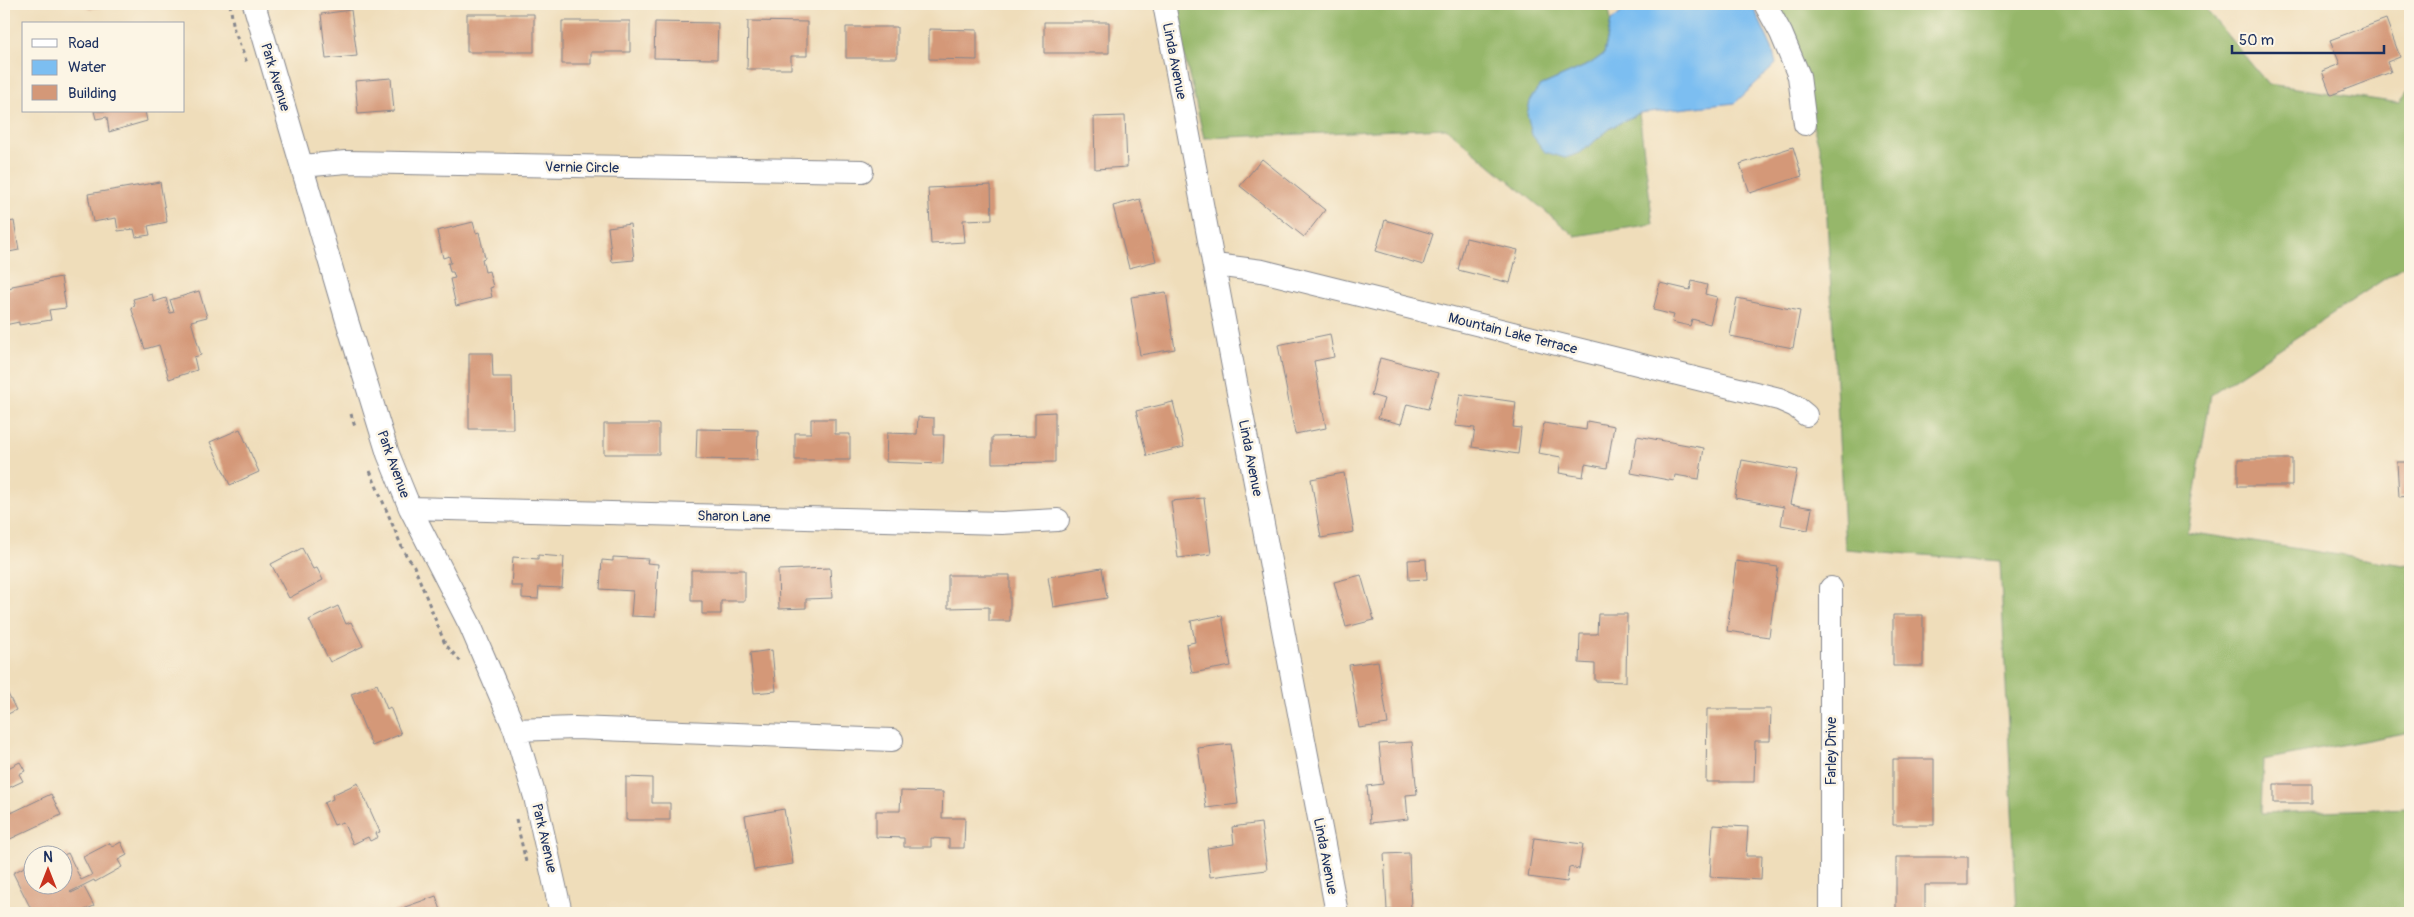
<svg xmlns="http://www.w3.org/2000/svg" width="2414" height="917" viewBox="0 0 2414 917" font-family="Pangolin,sans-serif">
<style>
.forest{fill:#96b76b;stroke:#587364}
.water{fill:#7cbef1;stroke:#4c76a8}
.building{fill:#d49878}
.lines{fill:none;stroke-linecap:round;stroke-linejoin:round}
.street-casing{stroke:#85868c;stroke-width:24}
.path{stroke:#85868c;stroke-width:3;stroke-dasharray:4 4;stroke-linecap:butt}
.street{stroke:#fff;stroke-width:22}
.labels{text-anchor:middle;stroke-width:5;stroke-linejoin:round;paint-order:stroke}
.street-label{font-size:14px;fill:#1b2f5e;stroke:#fcf5e5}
</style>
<rect width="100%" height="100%" fill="#fcf5e5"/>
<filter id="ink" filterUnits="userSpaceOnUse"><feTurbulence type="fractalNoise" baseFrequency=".02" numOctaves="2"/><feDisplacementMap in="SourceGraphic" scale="10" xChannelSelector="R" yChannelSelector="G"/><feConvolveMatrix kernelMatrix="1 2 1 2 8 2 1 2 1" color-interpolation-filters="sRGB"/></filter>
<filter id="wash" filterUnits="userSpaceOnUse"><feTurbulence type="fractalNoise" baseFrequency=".0096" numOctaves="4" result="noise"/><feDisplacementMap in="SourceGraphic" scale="20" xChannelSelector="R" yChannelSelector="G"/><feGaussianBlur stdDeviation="1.12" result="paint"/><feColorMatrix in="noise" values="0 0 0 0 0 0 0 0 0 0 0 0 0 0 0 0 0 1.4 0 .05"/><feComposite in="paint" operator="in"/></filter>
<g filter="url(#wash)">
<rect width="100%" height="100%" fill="#efddba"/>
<path class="forest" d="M1172,4H1608L1611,21L1604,54L1590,64L1540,86L1580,153L1612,127L1639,113L1653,224L1575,236L1446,128L1204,138Z
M1777,4H2207L2208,12L2268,84L2399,103L2410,89V262L2211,394L2188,532L2410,566V732L2263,760L2261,813L2410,808V913H2017L2000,561L1845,549L1824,163Z"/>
<path class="water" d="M1632,4H1752L1772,48L1776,64L1735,103L1639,113L1612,127L1580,153L1565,158L1545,152L1532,135L1527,114L1531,98L1540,86L1590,64L1604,54L1611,21Z"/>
<g id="blocks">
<path class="building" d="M87,4H116V5L88,9Z
M351,10L357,56L326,59L321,14Z
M467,14H534V52H467Z
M2386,19L2400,57L2387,62L2391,72L2331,95L2322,71L2340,64L2330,40Z
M562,21H630V52H591V64H562Z
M748,21L807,22V56H791V69H747Z
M655,22L718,23L717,59L654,58Z
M1044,22H1109V53H1044Z
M846,27H897V58H846Z
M929,29L977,30V60L929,59Z
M391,78L394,111L358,114L355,81Z
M94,111H145L147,121L109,132L107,117L96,119Z
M1125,116L1127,167L1095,169L1094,117Z
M1793,147L1802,176L1750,193L1740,164Z
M1262,159L1325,210L1304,237L1240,186Z
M160,182L167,222L148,226L150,235L136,237L134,229L118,231L116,218L93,222L88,194Z
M991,185L992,219L963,220L965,242L931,244L928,188Z
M1140,199L1156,261L1129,268L1113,206Z
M1385,220L1433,234L1423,265L1376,251Z
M14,221L19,250L4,253V223Z
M473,222L476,233L479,232L485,258L482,259L485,272L489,271L493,287L490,288L492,297L456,306L450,279L455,278L453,272H450L448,263H451L449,256L443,258L437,231Z
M630,224L634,260L612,262L608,227Z
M1466,238L1518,250L1510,283L1458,270Z
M61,277L66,308L49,310L51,320L19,325V322L5,325L4,290L12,288V286Z
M1692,281L1707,285L1705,294L1717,297L1710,324L1692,319L1690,326L1672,322L1674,315L1653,310L1660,283L1690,290Z
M199,291L207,317L191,321L201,355L194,357L197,370L169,379L159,345L145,349L131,307L135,306L133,299L152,294L154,302L166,298L170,313L174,312L170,300Z
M1166,292L1175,349L1140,355L1131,297Z
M1737,298L1800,311L1793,348L1730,336Z
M1330,334L1334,357L1314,361L1326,428L1295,434L1278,345Z
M469,353H492L493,377H512L513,429H469Z
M1380,358L1438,373L1428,409L1407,404L1401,424L1378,418L1384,399L1371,395Z
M1460,394L1516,402L1513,427L1521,428L1518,454L1472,447L1475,428L1455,426Z
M1173,402L1184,447L1147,456L1136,411Z
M1055,412V462L992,463V437L1035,436V413Z
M918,417L934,418V435H944L943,464L886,462L887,433L917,434Z
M811,419H835V434H850V460H795V433H811Z
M1587,421L1614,426L1607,468L1585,464L1583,477L1559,473L1561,457L1538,453L1544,423L1586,430Z
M604,424H659V454H604Z
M240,429L259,472L230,485L210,442Z
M697,429L758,430L757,460L696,459Z
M1637,436L1704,448L1699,479L1675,475L1674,481L1631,473Z
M2238,459H2292V486H2238Z
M1742,460L1797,470L1790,504L1812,508L1808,530L1781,525L1784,507L1735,498Z
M2397,462H2410V496L2399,497Z
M1344,473L1354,532L1321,538L1311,479Z
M1204,498L1211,554L1178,558L1171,501Z
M302,548L313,569L317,568L323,580L289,598L271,564Z
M538,555L564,557L562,588L539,587L538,599L522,598V586H511L513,557L538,559Z
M613,557L648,559L647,563L658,564L655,617L631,616L633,591L600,589L602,560L613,561Z
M1426,559L1427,579L1409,580L1408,560Z
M1736,561L1778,567L1769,637L1727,631Z
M830,568L832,598L806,599V608L779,609L778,570Z
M1102,568L1107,598L1053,607L1048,577Z
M691,570H745V601H721V614H702V601H691Z
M948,575H1010V621H989V607L948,608Z
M1361,575L1374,620L1346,627L1334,582Z
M338,606L346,624L351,622L363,646L330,662L309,620Z
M1598,614H1627L1626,682L1595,681V664L1579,663L1580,634H1597Z
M1222,615L1231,666L1192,673L1186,644L1195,642L1191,621Z
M1893,615H1923V666H1893Z
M772,650L776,691L754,693L750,653Z
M1378,661L1388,724L1359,728L1349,665Z
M377,684L387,709L390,707L401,734L372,746L351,694Z
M4,686L16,710L4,716Z
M1707,709H1771L1770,741H1755L1754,782H1706Z
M1412,742L1417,794L1406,795L1408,819L1370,823L1367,786L1383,784L1379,744Z
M1231,744L1238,804L1206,808L1198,748Z
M1893,759H1934V825H1893Z
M20,762L25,771L19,774L23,781L4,790V770Z
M626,777L652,778V803H670V820H626Z
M358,783L380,832L376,833L378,837L370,841L368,837L353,844L343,822L334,825L324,803L333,799L332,795Z
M2274,784H2312V803H2274Z
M901,791L943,792L942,818H965L964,848H949V839L931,838V847H904V838L876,837V811H900Z
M51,794L61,815L4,842V798L11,813Z
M784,809L793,864L754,870L745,816Z
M1261,823L1267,870L1210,877L1207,848L1234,844L1232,827Z
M1713,825L1748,827L1746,856H1762L1761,880L1710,877Z
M1534,838L1583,844L1579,869L1569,867L1567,882L1528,877Z
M121,842L127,855L118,860L122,867L95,882L94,880L70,892L71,893L84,887L94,906L78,913H33L13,873L32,863V884H62V856L68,853L81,880L92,875L83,857L110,843L112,847Z
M1409,853L1411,909L1387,910L1384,854Z
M1896,857H1968V885H1925V913H1896Z
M436,896L442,913H388Z"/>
</g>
</g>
<g filter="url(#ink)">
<use href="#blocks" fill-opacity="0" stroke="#85868c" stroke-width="1"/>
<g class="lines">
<g class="street-casing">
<path id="street" d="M254,4L348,324L388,454L410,508L470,625L515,730L535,797L561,913
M1164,4L1337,913
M1765,4L1781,33L1799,76L1805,124
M302,166L346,162L862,171
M1215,265L1262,271L1779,399L1795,406L1806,415
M410,508L1002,523L1058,520
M1831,588V913
M515,730L575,728L892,740"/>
</g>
<path class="path" d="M230,4L234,30L247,63
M351,414L355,427
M370,471L404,552L414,566L445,644L461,662
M516,819L526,862"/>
<use href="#street" class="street"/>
</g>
</g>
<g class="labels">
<g class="street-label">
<text transform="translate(1175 61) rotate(79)" y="5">Linda Avenue</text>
<text transform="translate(276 77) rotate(73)" y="5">Park Avenue</text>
<text transform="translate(582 167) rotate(1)" y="5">Vernie Circle</text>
<text transform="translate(1513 333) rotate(14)" y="5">Mountain Lake Terrace</text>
<text transform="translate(1251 458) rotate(79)" y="5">Linda Avenue</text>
<text transform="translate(394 464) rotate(70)" y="5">Park Avenue</text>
<text transform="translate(734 516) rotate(1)" y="5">Sharon Lane</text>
<text transform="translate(1831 751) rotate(-90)" y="5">Farley Drive</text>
<text transform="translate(545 838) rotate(77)" y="5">Park Avenue</text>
<text transform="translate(1326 856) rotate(79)" y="5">Linda Avenue</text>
</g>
</g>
<rect width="2414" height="917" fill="none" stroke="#fcf5e5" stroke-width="20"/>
<rect x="22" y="22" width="162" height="90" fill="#fcf5e5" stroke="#a2a6af"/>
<rect x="32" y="39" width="25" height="8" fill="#ffffff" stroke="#a2a6af"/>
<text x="68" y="48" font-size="15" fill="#1b2f5e">Road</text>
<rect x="32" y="60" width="25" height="15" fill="#7cbef1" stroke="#a2a6af"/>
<text x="68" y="72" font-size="15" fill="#1b2f5e">Water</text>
<rect x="32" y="85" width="25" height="15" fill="#d49878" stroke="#a2a6af"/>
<text x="68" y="98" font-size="15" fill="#1b2f5e">Building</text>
<g transform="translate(48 870)"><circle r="24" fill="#fcf5e5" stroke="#a2a6af"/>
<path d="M0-4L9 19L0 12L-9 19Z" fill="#c8321e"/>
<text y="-8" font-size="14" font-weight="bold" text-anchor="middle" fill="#1b2f5e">N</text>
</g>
<path d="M2232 45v8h152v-8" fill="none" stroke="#1b2f5e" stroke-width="2.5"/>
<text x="2239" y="45" font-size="15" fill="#1b2f5e" stroke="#fcf5e5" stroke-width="4" paint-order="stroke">50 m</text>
</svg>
